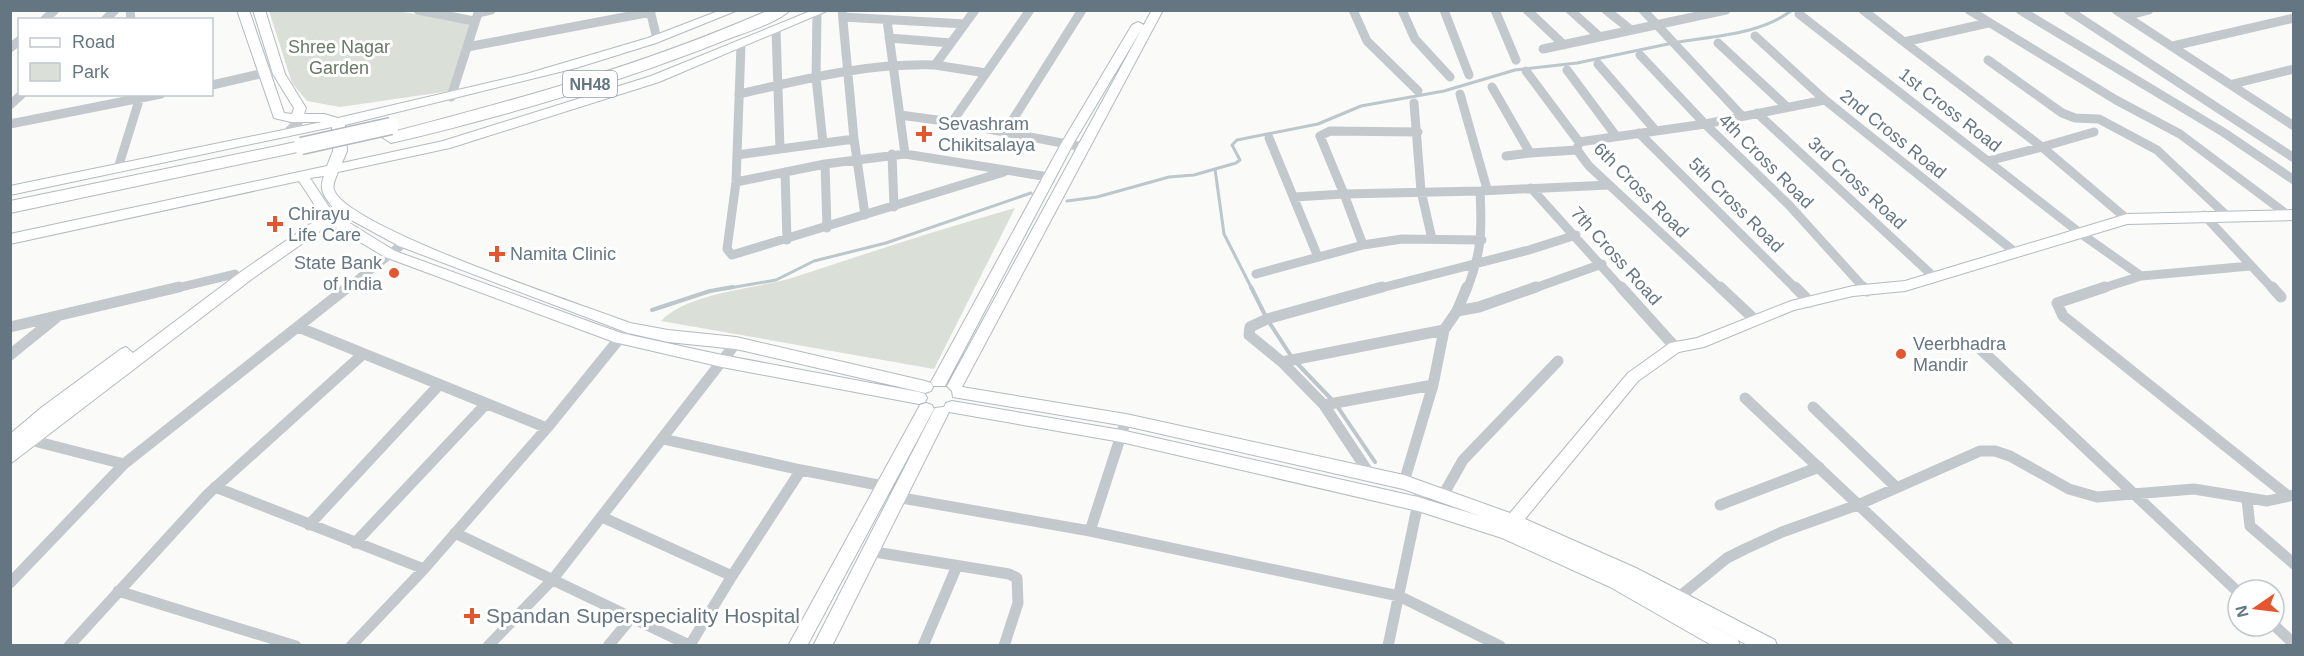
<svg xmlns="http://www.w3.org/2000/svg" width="2304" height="656" viewBox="0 0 2304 656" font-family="Arial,sans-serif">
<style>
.green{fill:#dadfd7}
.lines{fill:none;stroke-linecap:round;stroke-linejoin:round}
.stream-far1{stroke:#bbc7cb;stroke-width:3}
.stream{stroke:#bbc7cb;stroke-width:4}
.secondary-casing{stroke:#b3babf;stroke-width:2}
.highway-casing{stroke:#b4b9bd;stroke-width:2}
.street-far1{stroke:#c3c8cc;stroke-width:9}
.street{stroke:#c3c8cc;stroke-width:11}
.secondary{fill:#fff;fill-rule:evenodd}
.highway{fill:#fff;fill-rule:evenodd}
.highway-bridge-casing{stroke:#b4b9bd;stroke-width:19;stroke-linecap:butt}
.highway-bridge{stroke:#fff;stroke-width:16}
.poi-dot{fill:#e4572e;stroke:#fff;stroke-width:2}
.labels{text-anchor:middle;stroke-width:6;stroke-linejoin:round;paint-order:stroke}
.shield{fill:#fff;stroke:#939fa8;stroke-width:1.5}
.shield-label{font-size:16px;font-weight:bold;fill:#657683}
.park-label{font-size:18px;fill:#687a64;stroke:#fff}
.street-label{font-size:18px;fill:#657683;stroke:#fff}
.poi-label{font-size:18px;fill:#657683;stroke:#fff;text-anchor:start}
.near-poi-label{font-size:21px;fill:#657683;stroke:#fff;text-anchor:start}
</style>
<rect width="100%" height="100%" fill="#fafaf8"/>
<path class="green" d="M390,10L475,23L450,91L340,107L307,101L292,83L269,11Z
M1015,208L934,369L661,321C688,292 757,289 795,277C868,253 940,229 1015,208Z"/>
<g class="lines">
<path class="stream-far1" d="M1678,42C1715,36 1762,34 1792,10
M1215,169L1224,234L1252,289
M1067,201L1097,197L1169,177L1194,175L1236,163L1240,160L1232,145L1237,140L1318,124L1361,106L1444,91L1515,70L1577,63L1673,43
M724,289L776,280L814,261L886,243L1031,193"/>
<path class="stream" d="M1251,287L1267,319L1293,359L1335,403L1375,462
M652,310L710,291L733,287"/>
<g class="secondary-casing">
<path id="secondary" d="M237,10H249L284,113L292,114L294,108L273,74L253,10H265L285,74L306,108L304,114H324L338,118L526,74L648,38L721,10H738L656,43L576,68L345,125L347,151L342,163L443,141L651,76L813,10H829L659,82L450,148L338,172C336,178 332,184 334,190C348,228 583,305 630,323L668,330L736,337L925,381L931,383L933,387L931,391L925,393L736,349L668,342L628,333L399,246L342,215L340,217L395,251L621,333L722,355L919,392L925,394L927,398L925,402L919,404L722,367L614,342L385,257L330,224L252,279L10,464V434L42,407L121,349L126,347L133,353L242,271L322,216L299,181L10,244V234L327,166L333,151L332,127L10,195V186L322,122H291L274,118ZM324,176C318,191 325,197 334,209L331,210L310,178Z
M1152,10H1163L962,387L1126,414L1404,475L1510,513L1628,373L1670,343L1697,338L1791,301L1853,286L1905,281L2127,214L2294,210V220L2127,224L1905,291L1853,296L1794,310L1704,347L1679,352L1638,381L1525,519L1636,568L1775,640L1777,646H1749L1684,610L1738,640L1740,646H1713L1610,587L1502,538L1418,511L1121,442L949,412L832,646H813L935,408L944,407L946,403L952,401L1121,430L1418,497L1480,516L1403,489L1126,426L953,397L952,391L947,386Z
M1138,22L1144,25L1073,144L945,386H933L931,382L1061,144L1132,25Z
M926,403L932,405L934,409L807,646H788L920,405Z"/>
</g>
<g class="highway-casing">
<path id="highway" d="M769,10H790C779,22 744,33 728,39C618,83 506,116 391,143L383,138L385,134C519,99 641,66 769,10Z
M301,141L307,142L309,146L307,150L10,213V201Z"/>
</g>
<path class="street-far1" d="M130,10L131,20
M418,10L474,21
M650,10L657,39
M842,10L854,139L865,215
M1030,10L952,122L1083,147
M1353,10L1367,41L1418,91
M1402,10L1415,39L1450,77
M1444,10L1469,75
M1495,10L1516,60
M1527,10L1564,45
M1570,10L1600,37
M1606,10L1631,30
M1643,10L1742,116
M1863,10L1904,42
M1969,10L2116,100L2180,134L2288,215
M2020,10L2223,132L2294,180
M2068,10L2294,158
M2116,10L2294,126
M478,13L491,10
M817,13L816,77L823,143
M1799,14L2080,233L2141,276
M2126,16L2149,10
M843,17L965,24
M44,20L55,10
M105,20L115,10
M887,20L905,154
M1988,23L1904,42L2042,147L2094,132
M776,30L780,149
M1755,36L1825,100L2015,252
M889,38L951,43
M1718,43L1787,107
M741,45L736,182L727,249L732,255L1004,172
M2173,46L2294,18
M467,47L651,12
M10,48L20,40
M1543,49L1726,10
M1640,55L1705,124L1789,205L1865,289
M1988,60L2062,113L2075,118L2099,119L2157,150L2226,215
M1598,64L1656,131
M935,65L986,73
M1567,70L1616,136
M1526,71L1579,142L1577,150L1589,166L1721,289
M2233,84L2294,69
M212,85L277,70
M1492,87L1530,153L1506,156
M739,94C806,79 866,63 935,65L975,10
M1460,94L1487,189
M451,97L479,10
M1414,103L1421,191L1432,239
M10,105L22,94
M1757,113L1934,277
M900,115L952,122
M10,124L161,94
M1005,132L1082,10
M1418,132L1330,131L1320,136L1344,194L1480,191
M287,133L303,117
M1639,133L1796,289
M1269,138L1318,257
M1579,142L1705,124L1825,100
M1530,153L1577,150
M892,154L894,207
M737,155L854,139
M1988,161L2042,147L2127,219
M825,164L827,228
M118,168L141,94
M785,172L787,240
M736,182L825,164L905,154L1049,177
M1531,188L1622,289
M1294,197L1344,194L1363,245L1402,239L1482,240
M2204,215L2273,289
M1256,274L1363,245
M173,289L235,274
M346,289L404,243
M1377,289L1529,250L1576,235
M1467,289C1482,252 1482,230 1480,191L1609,185
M1532,289L1602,264
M2100,289L2141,276L2250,266"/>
<path class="street" d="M1621,287L1675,347
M1720,287L1754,319
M1795,287L1810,302
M1863,287L1867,291
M2105,287L2057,303L2063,316L2288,496
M2272,287L2281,297
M1457,311L1479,307L1536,287
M10,327L179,287
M298,327L547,428L628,328
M1974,343L2238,592
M10,355L57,317
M1282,362L1444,330
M1745,398L2008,646
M1324,405L1433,385
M1813,407L1896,487
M30,440L124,464
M801,470L883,486
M1369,473L1324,405L1282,362L1249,335L1250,327L1267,319L1382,287
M1404,482L1433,385L1444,330L1457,311L1467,287
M215,487L424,569L547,428
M896,497L1090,531L1399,596L1500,646
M1442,497L1463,460L1558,361
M2247,500L2250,526L2294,564
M1720,505L1819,467
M602,517L732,576L801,470L663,439
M309,525L439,385
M1090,531L1126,420
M455,533L691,646
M355,543L486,404
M869,551L1009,574L1017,578L1018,603L1004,646
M10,583L124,464L348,287
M118,591L296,646
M1679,597L1727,558L1745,549L1782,532L1860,504L1980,451H1995L2010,456L2069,489L2097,497L2194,489L2267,501L2294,495
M2274,625L2294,644
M690,645L732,576
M69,646L208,494L362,355
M351,646L424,569
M488,646L553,579L736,343
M608,646L632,617
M923,646L957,566
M1388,646L1421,489"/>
<use href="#secondary" class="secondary"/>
<use href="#highway" class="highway"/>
<g class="highway-bridge-casing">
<path id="highway-bridge" d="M301,146L391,126"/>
</g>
<use href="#highway-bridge" class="highway-bridge"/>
</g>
<g class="poi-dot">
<path d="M921 125h6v6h6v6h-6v6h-6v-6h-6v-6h6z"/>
<path d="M272 215h6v6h6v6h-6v6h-6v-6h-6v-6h6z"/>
<path d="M494 245h6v6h6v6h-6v6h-6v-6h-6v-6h6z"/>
<circle cx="394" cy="273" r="6"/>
<circle cx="1901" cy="354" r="6"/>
<path d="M469 607h6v6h6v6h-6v6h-6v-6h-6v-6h6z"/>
</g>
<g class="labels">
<rect class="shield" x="563" y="71" width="54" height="26" rx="4.5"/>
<g class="shield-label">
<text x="590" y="90">NH48</text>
</g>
<g class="park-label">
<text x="339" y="53">Shree Nagar<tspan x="339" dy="21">Garden</tspan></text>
</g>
<g class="street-label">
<text transform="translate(1950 110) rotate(38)" y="6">1st Cross Road</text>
<text transform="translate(1893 134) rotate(39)" y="6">2nd Cross Road</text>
<text transform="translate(1766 161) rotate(45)" y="6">4th Cross Road</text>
<text transform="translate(1857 183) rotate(43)" y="6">3rd Cross Road</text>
<text transform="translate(1641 190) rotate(45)" y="6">6th Cross Road</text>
<text transform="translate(1736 205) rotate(45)" y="6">5th Cross Road</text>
<text transform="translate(1616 256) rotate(48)" y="6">7th Cross Road</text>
</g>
<g class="poi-label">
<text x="938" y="130">Sevashram<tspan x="938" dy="21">Chikitsalaya</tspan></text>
<text x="288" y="220">Chirayu<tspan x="288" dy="21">Life Care</tspan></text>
<text x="510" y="260">Namita Clinic</text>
<text x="382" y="269" text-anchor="end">State Bank<tspan x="382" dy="21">of India</tspan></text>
<text x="1913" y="350">Veerbhadra<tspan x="1913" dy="21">Mandir</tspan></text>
</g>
<g class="near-poi-label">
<text x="486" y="623">Spandan Superspeciality Hospital</text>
</g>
</g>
<rect width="2304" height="656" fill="none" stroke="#657683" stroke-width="24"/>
<rect x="18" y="18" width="195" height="78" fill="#ffffff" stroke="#c1c8cd" stroke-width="1.5"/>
<rect x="30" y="38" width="30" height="9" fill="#ffffff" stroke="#c1c8cd" stroke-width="1.5"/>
<text x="72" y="48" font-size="18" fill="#657683">Road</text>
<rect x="30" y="63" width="30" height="18" fill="#dadfd7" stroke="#c1c8cd" stroke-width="1.5"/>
<text x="72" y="78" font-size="18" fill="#657683">Park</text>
<g transform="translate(2256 608) rotate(256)"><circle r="28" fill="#ffffff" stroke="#c1c8cd" stroke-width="1.5"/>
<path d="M0-4.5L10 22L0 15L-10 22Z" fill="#e4572e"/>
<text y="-9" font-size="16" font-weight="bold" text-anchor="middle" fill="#657683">N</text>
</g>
</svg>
